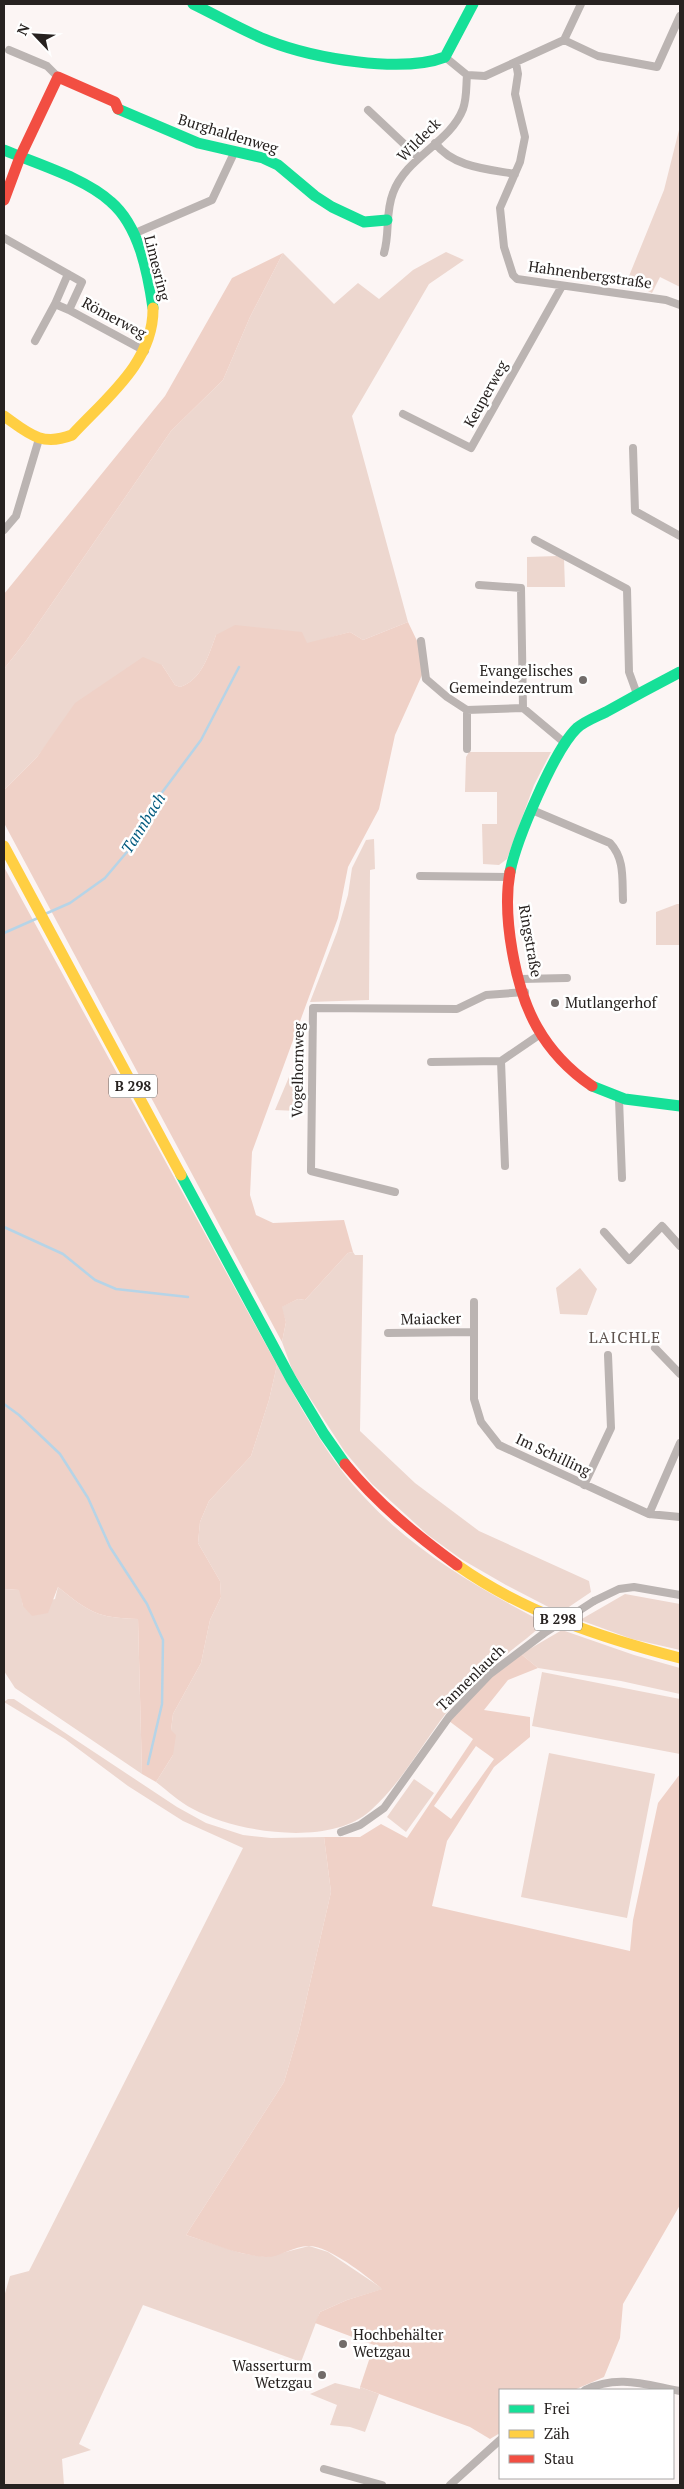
<svg xmlns="http://www.w3.org/2000/svg" width="684" height="2489" viewBox="0 0 684 2489" font-family="'PT Serif',serif">
<style>
.green{fill:#edd7cf}
.forest{fill:#efd1c7;fill-rule:evenodd}
.lines{fill:none;stroke-linecap:round;stroke-linejoin:round}
.stream{stroke:#b6d4e7;stroke-width:2.5}
.street{stroke:#bbb4b2;stroke-width:8}
.fast{stroke:#16e098;stroke-width:11}
.slow{stroke:#ffcf43;stroke-width:11}
.jam{stroke:#f24e42;stroke-width:11}
.street-bridge{stroke:#bbb4b2;stroke-width:8}
.poi-dot{fill:#726c6a;stroke:#fff;stroke-width:2}
.labels{text-anchor:middle;stroke-width:5;stroke-linejoin:round;paint-order:stroke}
.shield{fill:#fff;stroke:#686463;stroke-width:1}
.shield-label{font-size:14px;font-weight:bold;fill:#272220}
.street-label{font-size:15px;fill:#272220;stroke:#fff}
.poi-label{font-size:15px;fill:#272220;stroke:#fff;text-anchor:end}
.water-label{font-size:16px;font-style:italic;fill:#045b7f;stroke:#fff}
.neighbourhood-label{font-size:16px;letter-spacing:1px;fill:#5e534e;stroke:#fff}
</style>
<rect width="100%" height="100%" fill="#fcf5f4"/>
<path class="green" d="M680,126V287L660,277L652,293L627,281L664,190Z
M446,252L464,260L429,284L352,416L408,622L363,640L350,632L307,644L216,635C209,654 202,680 180,687L175,685L162,665L57,731L37,757L4,790V669L26,641L171,431L223,380L250,317L283,253L334,304L358,283L379,299L413,270Z
M557,556L564,559L565,587H527V557Z
M469,752H551L534,785L507,859L499,865L483,864L482,824H497V792H465L466,757Z
M374,839L375,869L370,870L369,1000L310,1002L337,932L348,895L352,868L366,840Z
M677,904H680V945H656V912Z
M299,1070L296,1111L275,1110L289,1077Z
M353,1252L355,1255H363L360,1431L415,1483L479,1531L589,1581L591,1592L560,1613L506,1585L461,1559L428,1535L372,1484L345,1452L293,1372L282,1342L286,1322L281,1307L298,1299L305,1300L348,1253Z
M580,1268L597,1289L587,1315L560,1314L556,1288Z
M277,1365C303,1411 328,1459 365,1498C416,1553 480,1589 545,1623C515,1649 480,1672 454,1703C425,1738 404,1781 370,1811C330,1847 237,1833 193,1809C179,1802 168,1791 156,1782L173,1755L171,1730L173,1714L201,1663L210,1620L221,1597L220,1581L198,1543L200,1522L209,1501L251,1456L269,1400Z
M58,1587C89,1612 97,1618 138,1619L142,1774L15,1688L4,1671V1589L20,1590L23,1606L55,1599Z
M625,1594L680,1604V1650L632,1639L580,1620Z
M562,1630L634,1655L680,1668V1694L621,1681L538,1668L521,1654Z
M542,1672L680,1699V1754L532,1726Z
M8,1699H14L177,1807L206,1823L243,1835L271,1838L324,1837L331,1892L299,2031L284,2082L186,2235L241,2253L266,2257L309,2246L328,2252L383,2289L347,2300L320,2312L301,2362L143,2305L79,2444L91,2450L62,2459L64,2485H4V2297L10,2276L29,2271L243,1848L183,1821L128,1786L65,1739L4,1702Z
M549,1753L655,1774L627,1918L521,1897Z
M414,1779L434,1793L406,1832L387,1817Z
M335,2383L360,2389V2387L379,2394L365,2432L350,2427L330,2425L337,2405L310,2394Z"/>
<path class="forest" d="M283,253L250,317L223,380L171,431L26,641L4,669V594L165,396L232,278Z
M408,622L419,645L422,675L395,735L379,809L348,867L338,918L252,1152L250,1195L256,1215L273,1223L344,1220L353,1252L348,1253L305,1300L298,1299L282,1307L286,1322L282,1342L4,823V790L37,757L75,703L143,657L162,665L175,685L180,687C202,680 209,654 216,635L235,625L302,632L307,643L350,632L363,640Z
M4,867L277,1365L269,1400L251,1456L209,1501L200,1522L198,1543L220,1581L221,1597L210,1620L201,1663L173,1714L171,1730L176,1735L173,1755L156,1782L142,1774L138,1619C97,1618 89,1612 58,1587L48,1613L32,1616L23,1606L19,1590L4,1589Z
M521,1654L538,1668L508,1680L484,1710L530,1717V1737L494,1767L447,1841L432,1906L630,1951L633,1920L658,1803L680,1774V2205L623,2304L620,2338L604,2377L574,2390H500V2433L490,2439L470,2427L360,2387L374,2345L315,2323L320,2312L347,2300L382,2289C367,2276 330,2247 310,2246C295,2245 279,2258 265,2257C238,2255 211,2243 186,2235L284,2082L299,2031L331,1892L324,1837H360L381,1824L407,1838L473,1739L449,1721L495,1673ZM476,1746L494,1759L451,1819L434,1806Z"/>
<g class="lines">
<path class="stream" d="M45,914L70,903L105,878L132,846L152,806L201,740L239,667
M4,933L38,918
M4,1227L63,1254L95,1280L116,1289L188,1297
M4,1404L19,1415L60,1454L88,1498L110,1547L147,1604L163,1640L162,1704L148,1764"/>
<path class="street" d="M564,40L598,56L657,67L680,16
M9,50L47,66L58,77
M445,57L467,75L485,76L564,40L581,4
M516,63L518,74L515,94L525,137L520,162L500,208L504,247L513,275L517,279L666,300L680,305
M368,110L419,158
M435,143C453,167 486,169 515,174
M133,234L212,200L234,153
M4,238L82,282L69,310L55,304L68,274
M384,253C390,233 385,213 393,193C406,157 450,143 463,109C467,98 466,86 467,75
M69,310L145,351
M35,341L55,304
M403,414L471,448L562,286
M633,448L635,511L680,536
M4,530L16,516L39,439
M535,540L627,589L629,672L637,694
M479,585L521,588L523,708
M421,641L426,679L447,697L467,710L523,708L566,744
M467,749V710
M532,810L610,843C625,859 622,879 623,900
M420,876L509,877
M521,979L567,978
M501,1061L505,1166
M431,1062L501,1061L542,1033
M619,1099L622,1178
M395,1192L311,1171L313,1008L457,1009L486,995L525,992
M604,1232L629,1260L662,1226L680,1246
M474,1302V1399L481,1422L499,1445L649,1514L680,1517
M388,1333L474,1332
M655,1348L680,1374
M584,1485L611,1428L608,1355
M649,1514L680,1443
M594,1601L619,1589L634,1587L680,1595
M341,1832L360,1825L384,1808L449,1717L490,1674L543,1634
M585,2390C618,2374 646,2385 680,2391
M324,2469L382,2485
M450,2485L500,2440"/>
<path class="fast" d="M193,4C218,16 243,31 269,41C313,58 401,74 445,57L473,4
M118,109L198,143L263,158L278,165L315,196L332,207L364,222L387,220
M4,150C37,164 85,178 111,202C139,226 148,273 153,308
M510,872C516,841 554,750 577,728C585,721 596,717 606,712C631,698 655,685 680,672
M592,1086L625,1099L680,1106
M181,1175L291,1379L324,1434L345,1464"/>
<path class="slow" d="M4,416C28,433 41,447 72,435C106,398 154,362 153,308
M4,846L181,1175
M457,1565C523,1612 602,1638 680,1658"/>
<path class="jam" d="M4,200L20,157L58,77L115,102L118,109
M510,872C502,916 515,988 537,1027C550,1050 570,1071 592,1086
M345,1464C378,1504 416,1535 457,1565"/>
<path class="street-bridge" d="M543,1634L594,1601"/>
</g>
<g class="poi-dot">
<circle cx="583" cy="680" r="5"/>
<circle cx="555" cy="1003" r="5"/>
<circle cx="343" cy="2344" r="5"/>
<circle cx="322" cy="2375" r="5"/>
</g>
<g class="labels">
<g class="shield">
<rect x="109" y="1074.5" width="48" height="23" rx="4"/>
<rect x="534" y="1607.5" width="48" height="23" rx="4"/>
</g>
<g class="shield-label">
<text x="133" y="1091">B 298</text>
<text x="558" y="1624">B 298</text>
</g>
<g class="street-label">
<text transform="translate(228 134) rotate(17)" y="5">Burghaldenweg</text>
<text transform="translate(419 140) rotate(-45)" y="5">Wildeck</text>
<text transform="translate(157 268) rotate(76)" y="5">Limesring</text>
<text transform="translate(590 275) rotate(8)" y="5">Hahnenbergstraße</text>
<text transform="translate(114 318) rotate(28)" y="5">Römerweg</text>
<text transform="translate(486 394) rotate(-61)" y="5">Keuperweg</text>
<text transform="translate(530 941) rotate(80)" y="5">Ringstraße</text>
<text transform="translate(298 1070) rotate(-89)" y="5">Vogelhornweg</text>
<text transform="translate(431 1319) rotate(-1)" y="5">Maiacker</text>
<text transform="translate(553 1455) rotate(25)" y="5">Im Schilling</text>
<text transform="translate(471 1678) rotate(-44)" y="5">Tannenlauch</text>
</g>
<g class="poi-label">
<text x="573" y="676">Evangelisches<tspan x="573" dy="17">Gemeindezentrum</tspan></text>
<text x="565" y="1008" text-anchor="start">Mutlangerhof</text>
<text x="353" y="2340" text-anchor="start">Hochbehälter<tspan x="353" dy="17">Wetzgau</tspan></text>
<text x="312" y="2371">Wasserturm<tspan x="312" dy="17">Wetzgau</tspan></text>
</g>
<g class="water-label">
<text transform="translate(143 823) rotate(-58)" y="6">Tannbach</text>
</g>
<g class="neighbourhood-label">
<text x="625" y="1343">LAICHLE</text>
</g>
</g>
<rect width="684" height="2489" fill="none" stroke="#272220" stroke-width="10"/>
<rect x="499" y="2389" width="175" height="90" fill="#ffffff" stroke="#a9a7a6"/>
<rect x="509" y="2405" width="25" height="8" fill="#16e098" stroke="#a9a7a6"/>
<text x="544" y="2414" font-size="15" fill="#272220">Frei</text>
<rect x="509" y="2430" width="25" height="8" fill="#ffcf43" stroke="#a9a7a6"/>
<text x="544" y="2439" font-size="15" fill="#272220">Zäh</text>
<rect x="509" y="2455" width="25" height="8" fill="#f24e42" stroke="#a9a7a6"/>
<text x="544" y="2464" font-size="15" fill="#272220">Stau</text>
<g transform="translate(35 35) rotate(295)" stroke="#ffffff" stroke-width="4" paint-order="stroke">
<path d="M0-4L9 19L0 12L-9 19Z" fill="#272220"/>
<text y="-8" font-size="14" font-weight="bold" text-anchor="middle" fill="#272220">N</text>
</g>
</svg>
